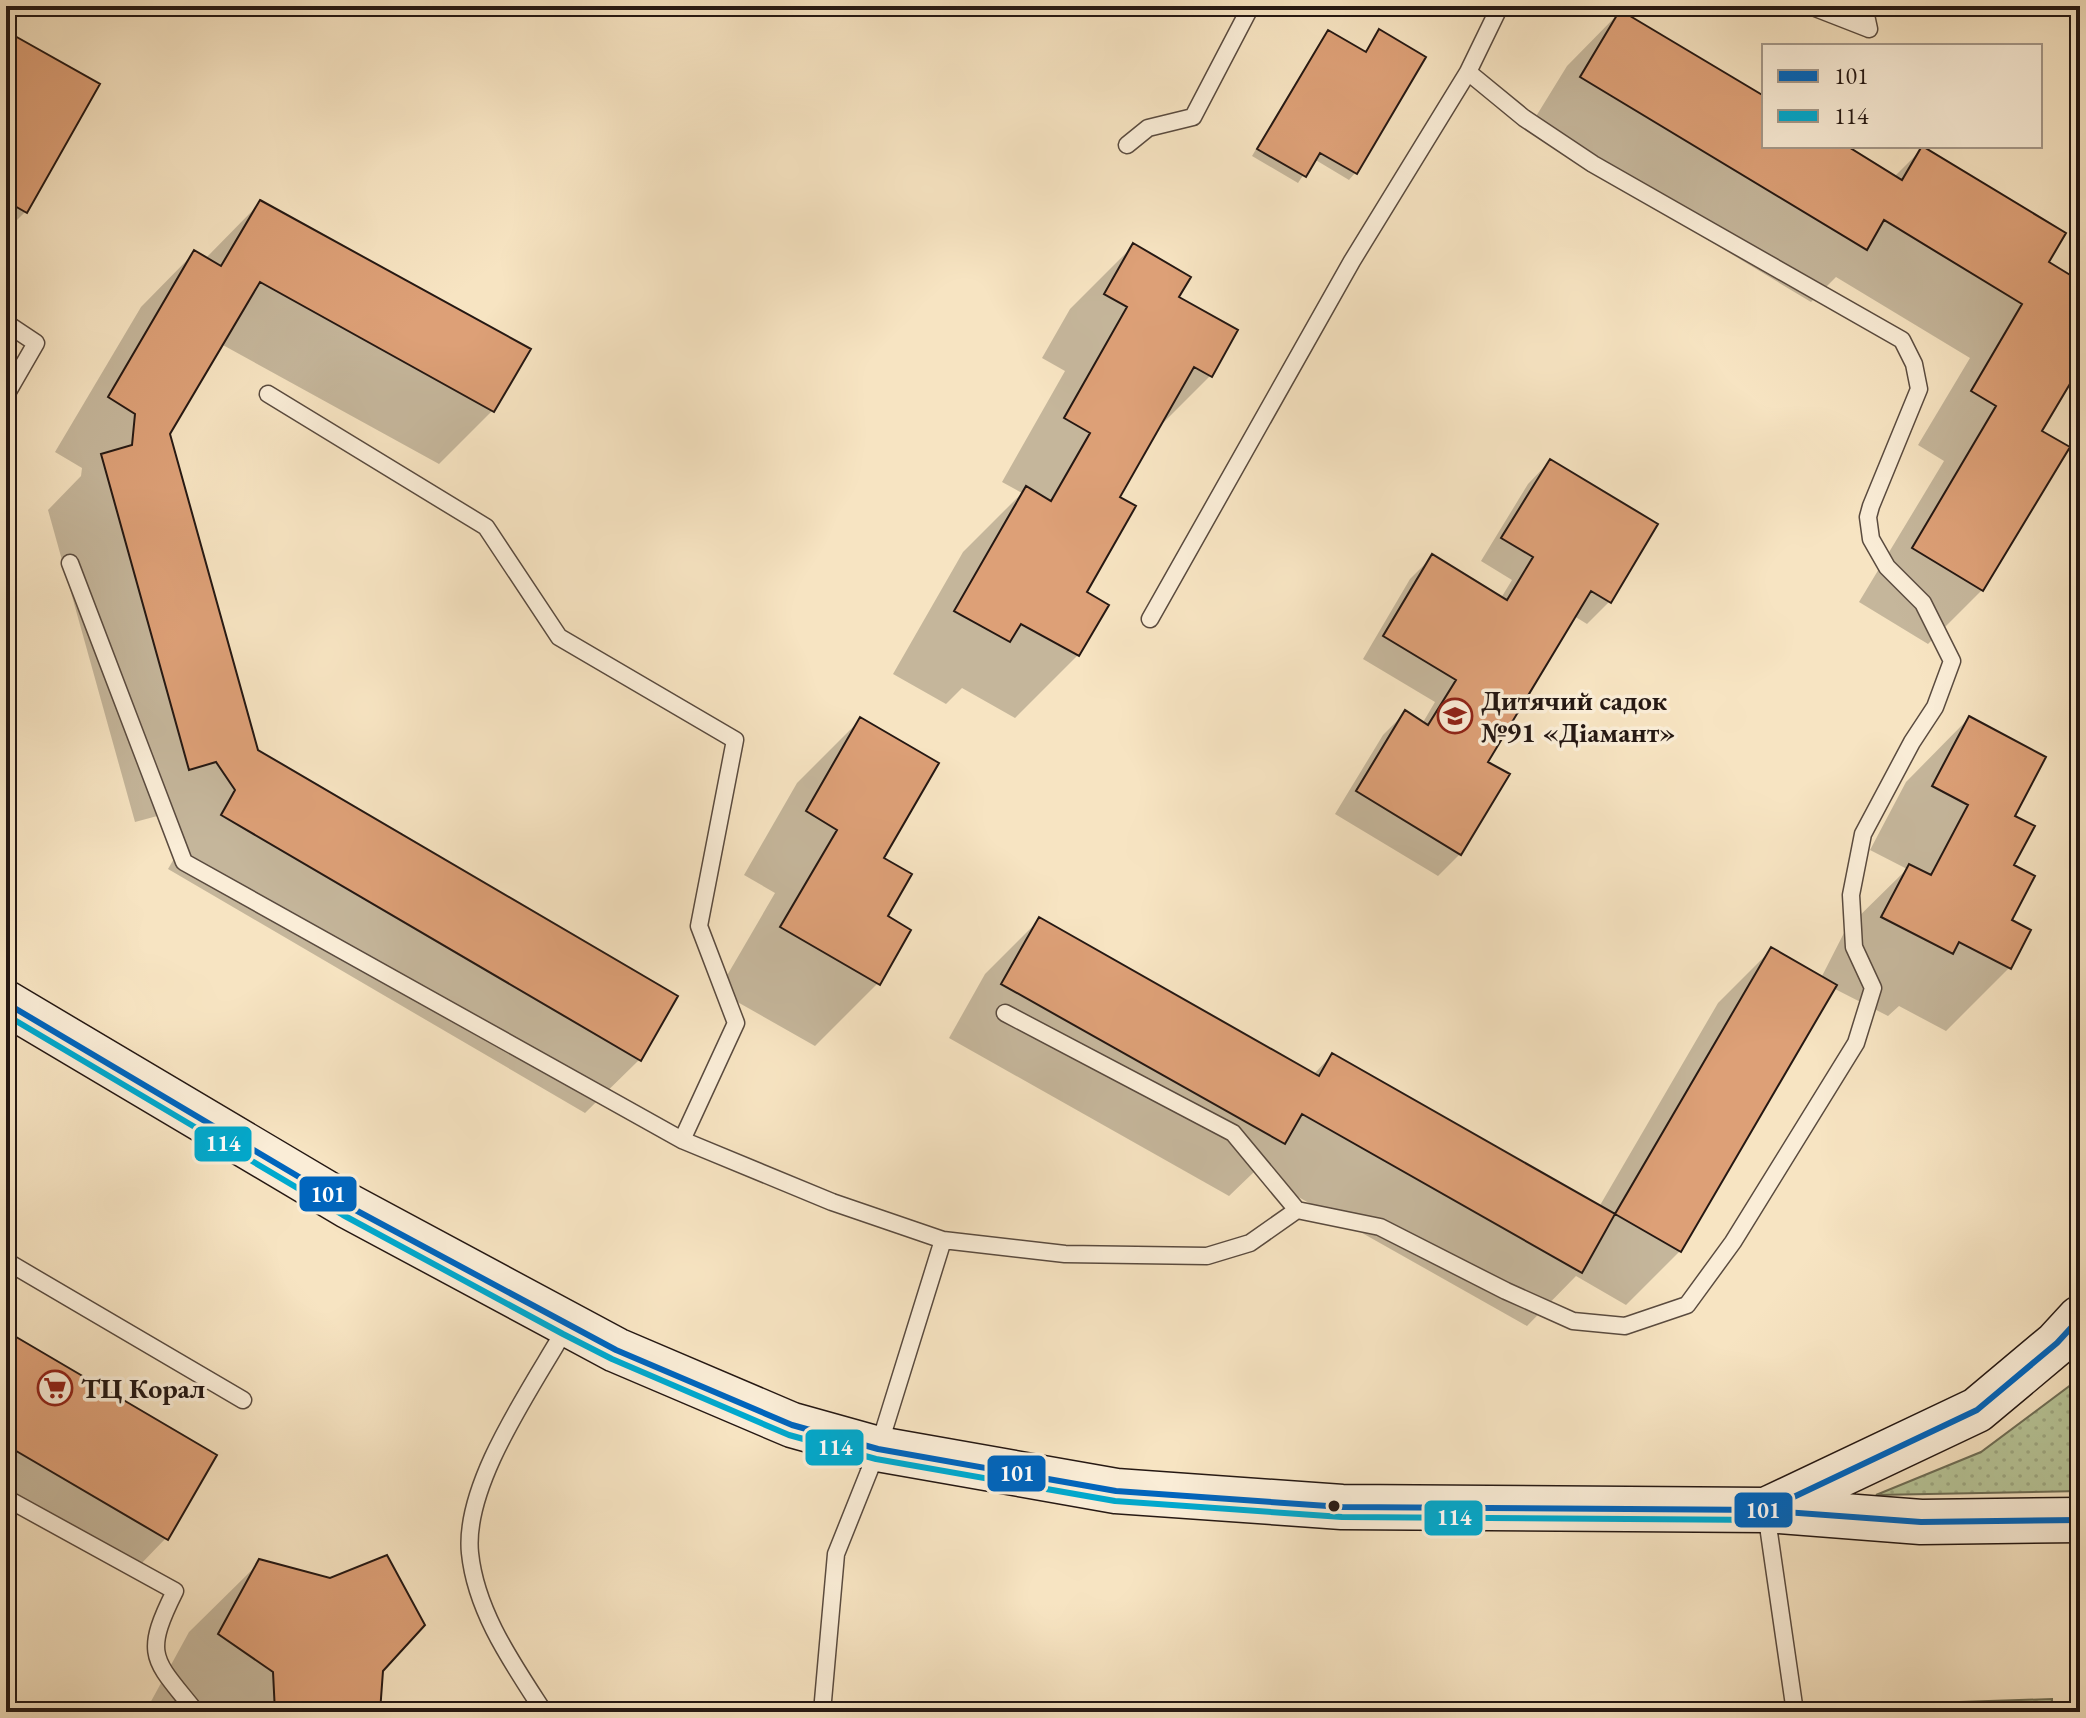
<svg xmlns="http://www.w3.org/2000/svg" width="2086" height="1718" viewBox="0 0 2086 1718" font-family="'EB Garamond',serif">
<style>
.grass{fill:url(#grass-dots);stroke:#6e6e56;stroke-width:2}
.shadow{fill:#0003}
.building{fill:#dda077;stroke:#251813;stroke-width:2}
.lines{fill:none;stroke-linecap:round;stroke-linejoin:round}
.service-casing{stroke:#5a4b3f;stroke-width:19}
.secondary-casing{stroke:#251813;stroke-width:47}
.service{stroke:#faedd7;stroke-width:16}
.secondary{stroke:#faedd7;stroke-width:44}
.bus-1-casing{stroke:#faedd7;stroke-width:12}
.bus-2-casing{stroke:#faedd7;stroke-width:12}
.bus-1{stroke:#0065bd;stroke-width:6}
.bus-2{stroke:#00a9ce;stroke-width:6}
.bus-dot{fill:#251813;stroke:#faedd7;stroke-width:3}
.labels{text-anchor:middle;stroke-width:7;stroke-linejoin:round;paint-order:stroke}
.poi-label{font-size:28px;font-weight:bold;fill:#251813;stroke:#faedd7;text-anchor:start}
.line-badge{stroke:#faedd7;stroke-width:3}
.badge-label{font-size:22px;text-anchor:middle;font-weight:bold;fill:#fff}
</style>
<defs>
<pattern id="grass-dots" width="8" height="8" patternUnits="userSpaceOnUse" patternTransform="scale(2)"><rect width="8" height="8" fill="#b7c598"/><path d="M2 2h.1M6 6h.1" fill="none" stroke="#9da882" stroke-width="1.8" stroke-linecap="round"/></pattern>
</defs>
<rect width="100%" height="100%" fill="#f7e4c2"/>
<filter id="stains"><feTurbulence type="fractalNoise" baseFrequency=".0025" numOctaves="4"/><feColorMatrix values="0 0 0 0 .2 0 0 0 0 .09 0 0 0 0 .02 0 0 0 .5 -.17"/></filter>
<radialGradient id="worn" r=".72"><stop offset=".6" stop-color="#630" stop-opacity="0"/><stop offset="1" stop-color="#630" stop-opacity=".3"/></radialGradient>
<path class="grass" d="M2080,1373V1491L1876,1495L1981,1452L2072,1384Z
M2052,1699V1712H1811L1810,1707Z"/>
<path class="shadow" d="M1620,12L1764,99V146H1843L1894,177L1922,149L2046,263L2080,283V363L2039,431L1982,590L1928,644L1859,602L1944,461L1918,445L1970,358L1836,277L1811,302L1527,131L1567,66Z
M1380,31L1355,173L1349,180L1314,159L1298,183L1252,156L1322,39L1328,32L1364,53Z
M6,33L26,211L11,226L6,223Z
M261,202L493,410L439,464L221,344L168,434L257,751L639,1060L585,1113L168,869L182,845L161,815L135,822L48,510L81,476L82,468L55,452L141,307L194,253L205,259Z
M1133,246L1177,298L1210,376L1156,430L1117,498L1084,592L1078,655L1015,718L962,688L946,704L893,674L963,552L1022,493L1002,482L1065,371L1042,358L1070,309Z
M1550,461L1609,602L1587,624L1574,616L1485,762L1460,854L1438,876L1335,814L1383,735L1405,713L1422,724L1435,702L1363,659L1410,579L1432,557L1501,598L1512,580L1481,561L1528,484Z
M1969,718L2012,817L2010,967L1946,1031L1899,1006L1888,1016L1833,988L1680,1251L1626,1305L1576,1276L1527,1326L1254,1172L1229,1196L949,1038L985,974L1039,920L1313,1075L1332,1055L1599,1207L1718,1003L1771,950L1821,978L1846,929L1907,869L1870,850L1906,782Z
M860,720L881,859L885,917L878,983L815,1046L718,991L775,893L744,875L797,783Z
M6,1334L166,1538L137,1568L6,1491Z
M260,1562L381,1670L378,1712H159L149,1705L189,1632Z"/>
<path class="building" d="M1620,10L1764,96V146H1847L1902,180L1922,146L2066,233L2049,262L2080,281V367L2042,431L2070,447L1983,591L1912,548L1996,406L1971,391L2022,304L1884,220L1867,250L1580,77Z
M1379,29L1426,57L1357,174L1320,153L1306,177L1257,149L1328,30L1366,52Z
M6,31L100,84L27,213L6,201Z
M260,200L531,349L494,412L260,282L170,434L258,750L678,996L641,1061L221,815L235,790L216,762L189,770L101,454L132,445L135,414L108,397L194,250L221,266Z
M1133,243L1191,277L1179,297L1238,330L1212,377L1194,367L1120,497L1136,506L1087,592L1109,605L1079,656L1021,624L1010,642L954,611L1026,486L1051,501L1090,433L1064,418L1127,307L1104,294Z
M1550,459L1658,524L1611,603L1591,591L1488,762L1510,774L1461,855L1356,791L1405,710L1428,725L1456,680L1383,636L1432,554L1507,600L1533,557L1501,538Z
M1969,716L2046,757L2015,816L2035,826L2014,865L2035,876L2012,920L2031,930L2011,969L1959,942L1953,954L1881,917L1909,864L1931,875L1968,805L1932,786Z
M860,717L939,763L884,858L912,874L888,916L911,930L880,985L780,927L837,830L806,811Z
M1039,917L1319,1076L1332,1053L1615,1214L1582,1273L1302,1114L1285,1144L1001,984Z
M1771,947L1837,985L1681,1252L1615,1214Z
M6,1331L217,1455L168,1540L6,1445Z
M387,1555L425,1625L383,1671L380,1712H275L273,1672L218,1634L259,1559L330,1578Z
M850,1706L907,1712H849Z"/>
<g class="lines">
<g class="service-casing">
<path id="service" d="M1810,6L1869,29
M1864,6L1869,29
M1127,145L1148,128L1193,117L1251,6
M6,323L36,343L6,395
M268,394L486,527L559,637L735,740L699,926L736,1023L682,1140
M70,563L184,862L682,1140L832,1202L943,1240L1065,1254L1207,1256L1250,1243L1297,1210
M1150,619L1352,261L1468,72L1500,6
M1005,1013L1233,1133L1297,1210L1380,1227L1506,1291L1573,1321L1625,1326L1687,1305L1733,1242L1856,1043L1873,988L1854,947L1851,895L1863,834L1912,742L1935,707L1952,661L1923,603L1887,567L1871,539L1868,517L1871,506L1919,389L1914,364L1902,340L1593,164L1524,118L1468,72
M6,1261L243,1400
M6,1498L175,1591C142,1657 154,1659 196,1712
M1766,1512L1795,1712
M544,1712C513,1664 476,1612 470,1553C463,1484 533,1386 567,1326
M822,1712L836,1554L878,1449L943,1240"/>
</g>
<g class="secondary-casing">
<path id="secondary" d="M6,1003L348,1206L616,1350L792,1425L878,1449L1116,1491L1342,1507L1766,1510L1921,1522L2080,1520
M1768,1509L1977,1410L2057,1343L2080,1318"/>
</g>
<use href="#service" class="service"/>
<use href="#secondary" class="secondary"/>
<g class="bus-1-casing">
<path id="bus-1" d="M6,1003L348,1206L616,1350L792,1425L878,1449L1116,1491L1342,1507L1766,1510L1977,1410L2057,1343L2080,1318
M1772,1511L1921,1522L2080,1520"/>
</g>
<g class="bus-2-casing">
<path id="bus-2" d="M6,1015L343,1215L563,1334L612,1359L789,1435L876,1459L1115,1501L1342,1517L1766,1520"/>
</g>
<use href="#bus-1" class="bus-1"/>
<use href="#bus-2" class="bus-2"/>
</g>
<defs>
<g id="school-ring" transform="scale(1.8)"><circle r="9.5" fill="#faedd7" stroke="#8f2418" stroke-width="1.5"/><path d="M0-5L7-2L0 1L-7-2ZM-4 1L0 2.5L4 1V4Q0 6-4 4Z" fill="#8f2418"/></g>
<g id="supermarket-ring" transform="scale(1.8)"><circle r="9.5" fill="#faedd7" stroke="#8f2418" stroke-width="1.5"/><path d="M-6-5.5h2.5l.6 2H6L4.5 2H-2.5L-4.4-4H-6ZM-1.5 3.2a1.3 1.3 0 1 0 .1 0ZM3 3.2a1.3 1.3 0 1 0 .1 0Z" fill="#8f2418"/></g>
</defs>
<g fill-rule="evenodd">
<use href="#school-ring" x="1455" y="716"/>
<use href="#supermarket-ring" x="55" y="1388"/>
</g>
<circle class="bus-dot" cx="1334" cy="1506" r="7"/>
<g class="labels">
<g class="poi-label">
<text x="1481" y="710">Дитячий садок<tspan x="1481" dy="32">№91 «Діамант»</tspan></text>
<text x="81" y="1398">ТЦ Корал</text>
</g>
</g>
<g class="line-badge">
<rect x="193" y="1125" width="60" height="38" rx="8" fill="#00a9ce"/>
<rect x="298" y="1175" width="60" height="38" rx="8" fill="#0065bd"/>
<rect x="804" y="1428" width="61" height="39" rx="8" fill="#00a9ce"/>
<rect x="986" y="1454" width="61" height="39" rx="8" fill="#0065bd"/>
<rect x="1733" y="1491" width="61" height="38" rx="8" fill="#0065bd"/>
<rect x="1423" y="1499" width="61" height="38" rx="8" fill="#00a9ce"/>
</g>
<g class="badge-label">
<text x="223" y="1151">114</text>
<text x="328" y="1202">101</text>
<text x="835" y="1455">114</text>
<text x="1017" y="1481">101</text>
<text x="1763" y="1518">101</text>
<text x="1454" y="1525">114</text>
</g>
<rect width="2086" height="1718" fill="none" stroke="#f7e4c2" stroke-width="32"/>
<rect x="8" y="8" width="2070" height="1702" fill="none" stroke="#251813" stroke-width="4"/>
<rect x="16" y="16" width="2054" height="1686" fill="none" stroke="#251813" stroke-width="2"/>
<rect x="1762" y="44" width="280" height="104" fill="#faedd7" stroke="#a59889" stroke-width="2"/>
<rect x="1778" y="70" width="40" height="12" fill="#0065bd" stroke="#a59889" stroke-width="2"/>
<text x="1834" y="84" font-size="24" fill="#251813">101</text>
<rect x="1778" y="110" width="40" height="12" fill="#00a9ce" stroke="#a59889" stroke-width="2"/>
<text x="1834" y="124" font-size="24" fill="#251813">114</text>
<rect width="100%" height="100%" filter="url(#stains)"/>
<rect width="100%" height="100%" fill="url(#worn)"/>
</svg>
